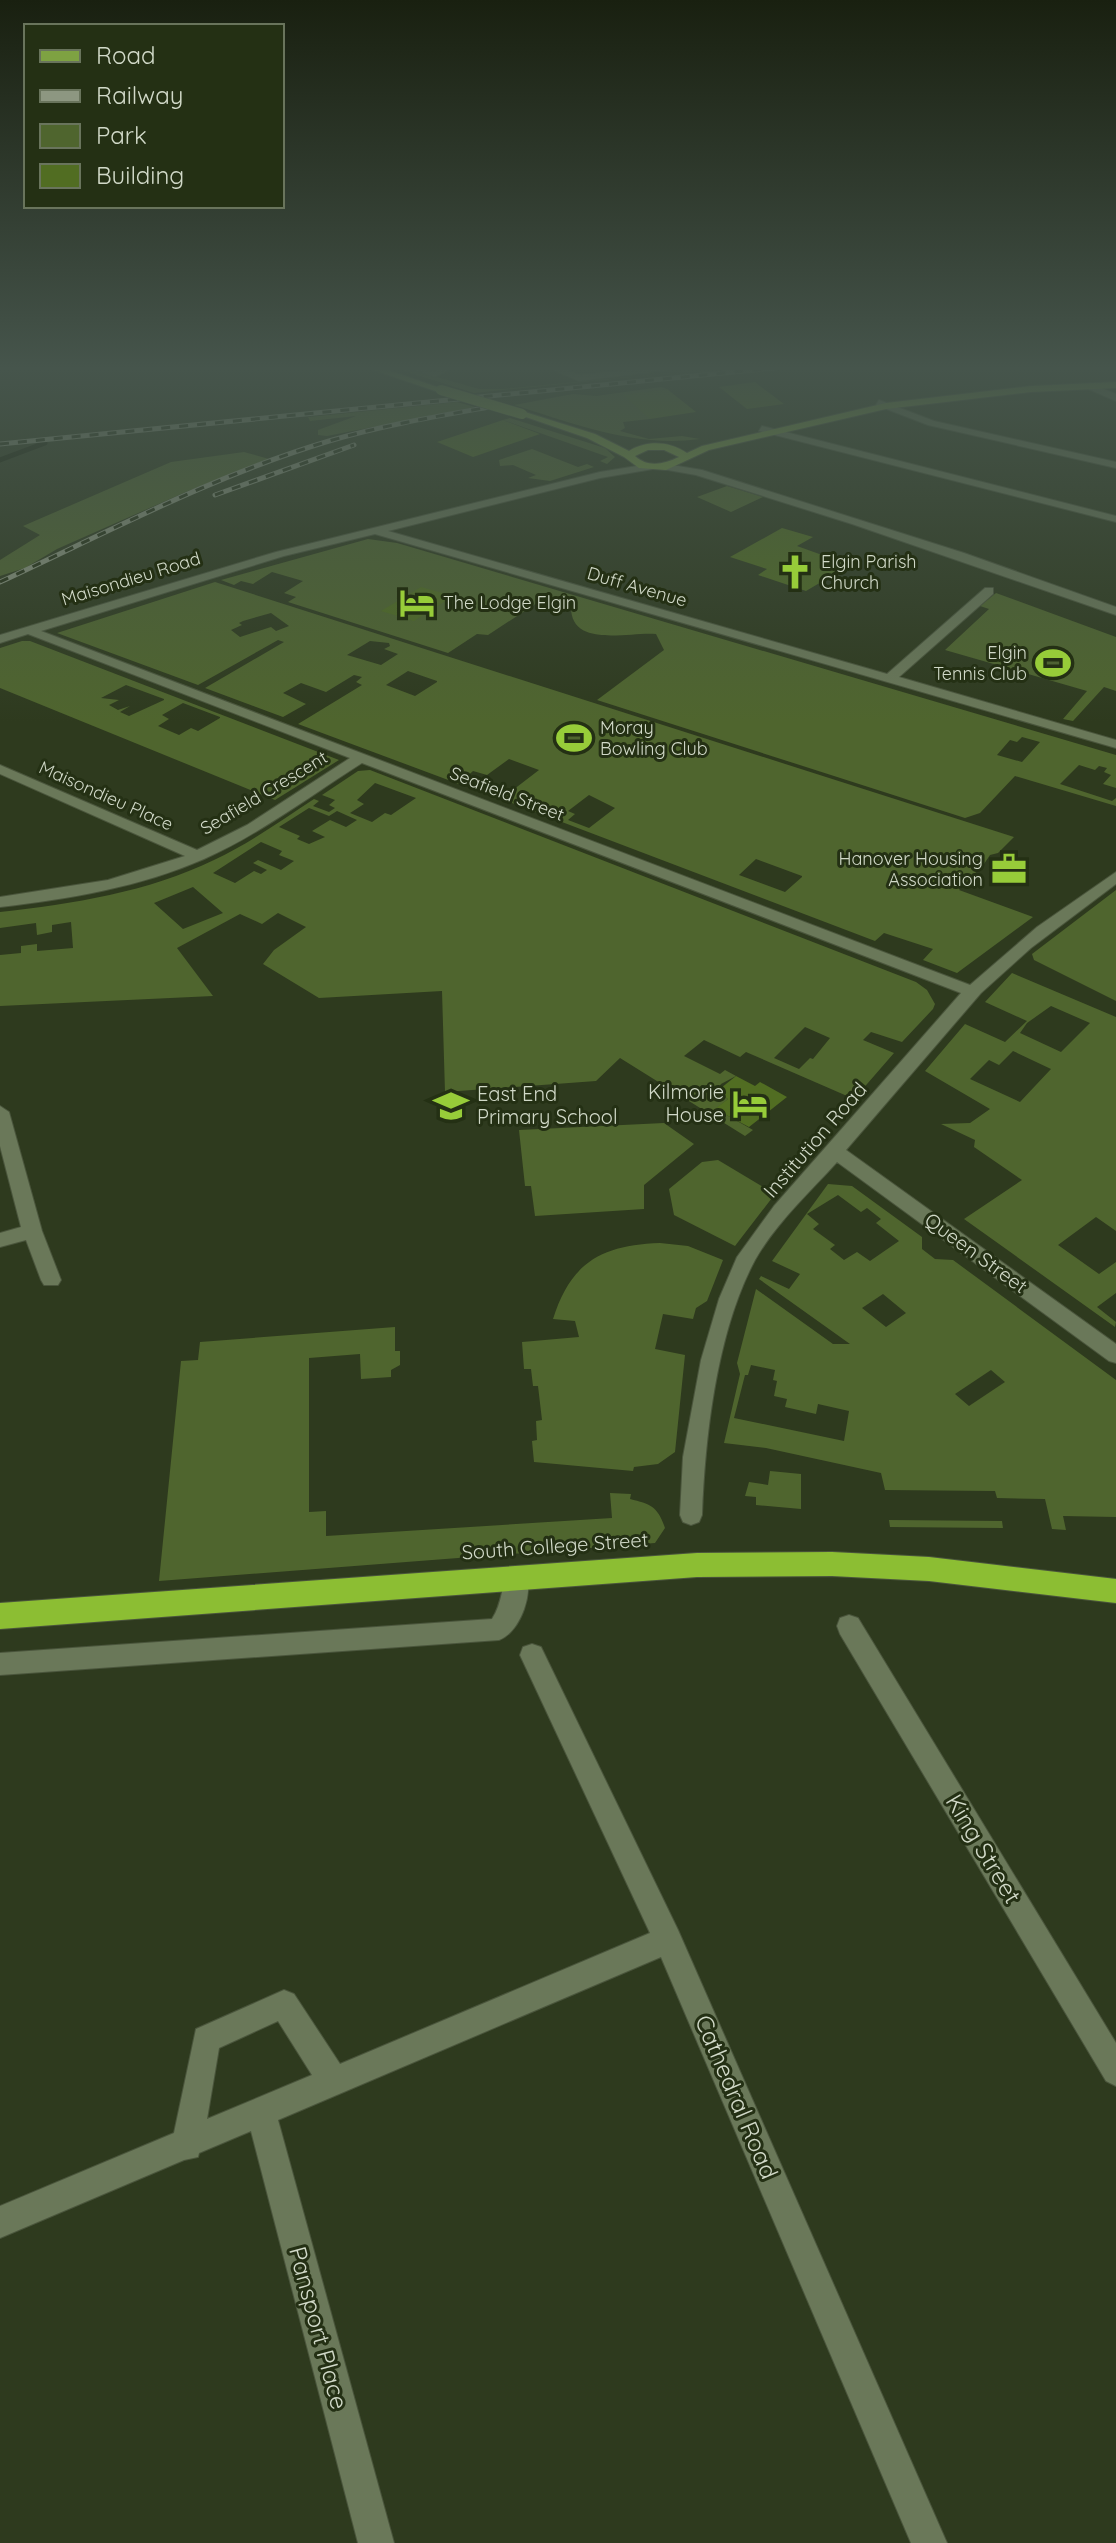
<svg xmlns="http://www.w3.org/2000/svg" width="1116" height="2543" viewBox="0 0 1116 2543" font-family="Quicksand,sans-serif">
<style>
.green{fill:#4f652e;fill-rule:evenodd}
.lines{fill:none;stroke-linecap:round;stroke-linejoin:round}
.stream{stroke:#131c05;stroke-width:5}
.building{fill:#516d22}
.minor-casing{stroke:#4a553c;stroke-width:2}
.major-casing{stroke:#4a553c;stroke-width:2}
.highway-casing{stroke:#4a553c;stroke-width:2}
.minor{fill:#6a7859;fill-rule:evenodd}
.major{fill:#7ea242;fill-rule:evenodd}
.highway{fill:#8cbe33;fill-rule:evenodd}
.rail-casing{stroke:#8d9781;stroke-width:5}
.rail{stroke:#243014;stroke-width:3;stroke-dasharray:9;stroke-linecap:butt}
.major-bridge-casing{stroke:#4a553c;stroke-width:11;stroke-linecap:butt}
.major-bridge{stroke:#7ea242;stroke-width:10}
.labels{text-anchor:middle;stroke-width:6;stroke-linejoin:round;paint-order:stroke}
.far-poi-label{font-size:18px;fill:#d1d9c8;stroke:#243014;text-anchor:start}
.far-street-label{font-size:18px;fill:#d1d9c8;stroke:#243014}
.poi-label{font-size:20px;fill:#d1d9c8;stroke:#243014;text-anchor:end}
.street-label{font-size:20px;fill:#d1d9c8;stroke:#243014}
.near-street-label{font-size:24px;fill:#d1d9c8;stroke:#243014}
</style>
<rect width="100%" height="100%" fill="#2e3a1e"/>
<path class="green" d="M402,367L479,389H503L712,369L474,393L398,369Z
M661,387L667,389L647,392L650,419L623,422L625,428L620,431L649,439L682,436L700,439C635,448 575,424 514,405L573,394L596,396Z
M457,402L475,407L327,436L318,435V430L356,416L310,421L308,417Z
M510,418L605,448L615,457L607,464L600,461L608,457L503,420Z
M532,449L578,467L587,464L594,467L550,481L528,478L536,475L513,465L500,466L499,460Z
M244,452L269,459L188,491L57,549L25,568L0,576V560L40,535L23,526L171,462Z
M727,486L763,497L731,512L697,497Z
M368,539L397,543L1116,755V788L1103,784L1111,775L1104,772L1107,768L1099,766L1095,770L1079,765L1060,784L1112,801L1116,798V806L1015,776L980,813L965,818L597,700L664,650L656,634C631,631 569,650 571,605L548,599L540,601L488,635L477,634L448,653L288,602L296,597L284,593L303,581L272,572L253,584L241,581L234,585L221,580ZM1022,737L1040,742L1022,762L997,755L1010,740L1017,742Z
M215,582L1014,837L998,853L990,855L984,864L979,862L972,869L977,871L959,890L1033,917L957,973L923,960L933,949L884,933L875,941L504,800L505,796L539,770L509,759L487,775L473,771L459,784L298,724L362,685L356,682L362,677L354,675L326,692L301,683L283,693L306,704L283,717L205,688L284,642L278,640L198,685L57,633ZM271,613L289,626L276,631L271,627L240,637L231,630L242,625L239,623L243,621ZM370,641L389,643L390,646L384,649L398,654L381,665L347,655ZM408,671L437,681V682L415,696L386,685ZM589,795L615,808L589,828L568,820L575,814L568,811ZM756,859L802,876V877L785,892L739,875Z
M996,593L1116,637V691L1104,687L1073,721L1063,719L1087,691L945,650L989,609L980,606Z
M22,641H30L339,760L275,800L0,688V648ZM126,685L164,699V700L129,716L120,712L130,706L118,710L109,705L119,700L101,698ZM183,703L220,717V718L198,731L191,728L179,735L158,726L169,719L162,715Z
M370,770L916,982L927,990L935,1004L933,1009L902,1042L871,1032L863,1040L894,1053L854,1099L746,1052L740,1057L704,1040L684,1056L720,1074L725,1070L736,1076L721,1084L716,1092L728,1099L716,1109L753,1130L745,1136L620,1058L596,1081L445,1092L442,991L319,998L263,964L274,950L306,927L278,913L262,924L240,914L177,948L213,996L0,1006V955L21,953V946L37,944V951L73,948L71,922L52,925V932L37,935L36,923L0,928V912C73,904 148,892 214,860C250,843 282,820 314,799L319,801L313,806L329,812L335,808L329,805L335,800L322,795L358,771ZM375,783L416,798L391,815L385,813L372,822L350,813L364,804L357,800ZM309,808L329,816L337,811L357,820L346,827L330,820L312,831L325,837L309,844L297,839L300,836L279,827ZM261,842L282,851L279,855L294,861L281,870L258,860L253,863L267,870L261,874L254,871L235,883L213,873ZM193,887L223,913L183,929L154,903ZM805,1027L830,1038L813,1059L810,1058L799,1069L774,1058Z
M1116,890V1001L1034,960L1032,954Z
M1012,973L1116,1017V1231L1096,1217L1058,1245L1099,1274L1116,1262V1293L1097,1307L1116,1322L1115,1327L964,1219L1022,1180L974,1147L975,1140L941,1124L970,1123L990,1109L925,1071L965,1024L1005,1042L1027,1021L985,1002ZM1051,1006L1090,1023L1061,1052L1020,1033L1027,1023ZM1013,1051L1051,1069L1020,1102L970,1079L989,1060L999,1065Z
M664,1123L694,1144L644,1185V1209L535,1216L531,1186H525L519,1130Z
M718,1160L775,1194L735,1246L674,1215L669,1189L702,1162Z
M828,1184L852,1186L922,1237V1249L935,1259L953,1260L1116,1380V1517L1063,1516L1066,1530L1052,1529L1045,1499L997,1498L995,1491L885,1490L881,1473L766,1448L724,1443L740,1374L737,1363L756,1289L833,1344H850L759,1279L761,1276L789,1289L800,1274L772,1261ZM838,1195L861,1212L867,1208L881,1219L876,1223L899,1241L870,1261L857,1252L844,1260L830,1249L835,1245L813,1229L819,1224L807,1214ZM883,1294L906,1313L886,1327L862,1308ZM751,1365L775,1370L773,1380L777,1381L774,1396L787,1399L785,1407L816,1414L818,1404L849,1411L844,1441L734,1418L745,1375H748ZM991,1370L1005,1382L969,1406L955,1394Z
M660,1243L688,1246L723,1260L707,1301L696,1308L693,1319L663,1314L655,1349L685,1355L675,1452L658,1464L634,1467L633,1471L534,1462L532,1441L537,1440L536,1421L542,1420L538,1386H533L531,1369H524L522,1342L579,1337L575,1321L553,1319C571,1262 602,1245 660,1243Z
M395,1327V1351H400V1365L391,1370V1377L361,1379L360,1354L309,1358V1512L326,1511V1536L612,1518L610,1493L631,1494L630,1499C651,1504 658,1507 665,1528L655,1543L159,1581L181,1361L198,1360L200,1342Z
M770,1471L801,1474V1509L756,1505V1497L745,1496L749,1482L768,1485Z
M889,1520L1002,1521L1003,1528L890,1527Z"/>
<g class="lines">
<path class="stream" d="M0,460L45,443"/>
</g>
<path class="building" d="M755,382L760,386L784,404L747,409L719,387Z
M667,389L696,412L650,419L623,395Z
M503,420L540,434L473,457L437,442Z
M782,528L813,537L797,546L850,565L806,591L758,575L767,569L730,557Z
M421,587L453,596L414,621L381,611Z
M736,1076L755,1086L760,1082L787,1097L749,1127L715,1109L728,1099L716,1092Z"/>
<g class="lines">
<g class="minor-casing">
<path id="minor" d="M405,366L434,371L445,366H458L434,377Z
M544,366H557L580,375L666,366H698L579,381Z
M1089,383L1116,394V401L1086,388Z
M879,400L934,421L1116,462V468L928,425L876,405Z
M762,426L1116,516V522L759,431Z
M649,464L654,467L653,469L600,478L388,531L887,674L985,588H993V594L899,677L1116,740V748L375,534L284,556L41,631L970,985L1037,927L1116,872V884L1031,948L981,993L846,1150L1116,1344V1363L1109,1361L837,1162C809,1193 776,1223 755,1260C717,1331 705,1435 702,1515L699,1522L691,1525L683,1522L680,1515L683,1457L701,1360L719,1299L737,1257L774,1206L961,993L362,763C310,796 260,834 204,859C140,887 69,899 0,907V897L108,880L185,856L0,774V765L197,850L247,825L350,758L28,634L0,643V635L276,552L600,472Z
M666,464L702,470L964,553L1116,607V615L852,524L696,475L662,469L661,467Z
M0,1106L9,1112L42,1231L61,1280L58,1285H44L41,1280L26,1240L0,1247V1233L21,1227L0,1146Z
M517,1566L525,1569C535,1590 521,1632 499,1640L0,1675V1653L492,1619C503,1602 501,1586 509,1569Z
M849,1615L858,1618L1116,2043V2086L1106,2081L840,1634L837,1626L840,1618Z
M532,1644L541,1647L678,1930L947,2543H911L661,1957L278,2120L394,2543H358L251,2131L199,2153L198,2157L184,2160L0,2238V2206L174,2133L196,2029L284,1990L294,1994L340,2064L650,1933L520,1655L523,1647ZM278,2021L312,2075L207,2119L219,2048Z"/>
</g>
<g class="major-casing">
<path id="major" d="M362,366H376L446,390L438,392Z
M1116,382V388L1031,392L886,409L709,450L666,470L639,468L624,457L587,438L517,414L525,412L595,434L629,451C647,440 669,441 687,453L702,446L886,403L1031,386ZM664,450L679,457C664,464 648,468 635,456L648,450Z"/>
</g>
<g class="highway-casing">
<path id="highway" d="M832,1552L929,1557L1116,1579V1603L929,1581L832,1576L697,1577L0,1629V1603L697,1553Z"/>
</g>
<use href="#minor" class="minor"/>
<use href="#major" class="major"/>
<use href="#highway" class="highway"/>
<g class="rail-casing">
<path id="rail" d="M0,444L795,366
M215,495L354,445
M0,582C108,532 215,475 329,441C384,425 439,416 495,406"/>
</g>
<use href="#rail" class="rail"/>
<g class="major-bridge-casing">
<path id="major-bridge" d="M441,390L522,414"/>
</g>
<use href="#major-bridge" class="major-bridge"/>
</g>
<linearGradient id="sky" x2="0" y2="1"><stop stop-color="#192010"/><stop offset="0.51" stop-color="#46554c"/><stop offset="1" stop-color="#46554c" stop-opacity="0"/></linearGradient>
<rect width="1116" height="722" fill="url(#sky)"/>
<defs>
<g id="church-bare" transform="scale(2.76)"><path d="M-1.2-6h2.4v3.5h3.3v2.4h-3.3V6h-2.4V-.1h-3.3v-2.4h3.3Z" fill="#97cc39" stroke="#243014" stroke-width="2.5" paint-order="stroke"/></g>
<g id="hotel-bare" transform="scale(2.76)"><path d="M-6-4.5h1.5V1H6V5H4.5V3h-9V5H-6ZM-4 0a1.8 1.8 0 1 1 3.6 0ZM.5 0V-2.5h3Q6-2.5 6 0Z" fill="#97cc39" stroke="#243014" stroke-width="2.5" paint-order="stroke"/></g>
<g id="stadium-bare" transform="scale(2.76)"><path d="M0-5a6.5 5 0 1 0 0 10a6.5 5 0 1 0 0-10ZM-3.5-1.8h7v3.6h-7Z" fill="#97cc39" stroke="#243014" stroke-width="2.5" paint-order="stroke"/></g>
<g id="office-bare" transform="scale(2.76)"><path d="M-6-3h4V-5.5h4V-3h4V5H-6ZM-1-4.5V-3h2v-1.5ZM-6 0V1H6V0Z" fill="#97cc39" stroke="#243014" stroke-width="2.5" paint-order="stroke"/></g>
<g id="school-bare" transform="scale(2.76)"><path d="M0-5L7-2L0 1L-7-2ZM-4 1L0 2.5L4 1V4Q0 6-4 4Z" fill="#97cc39" stroke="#243014" stroke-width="2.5" paint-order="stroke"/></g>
</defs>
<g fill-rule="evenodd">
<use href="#church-bare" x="795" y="572"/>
<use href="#hotel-bare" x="417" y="603"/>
<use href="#stadium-bare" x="1053" y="663"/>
<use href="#stadium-bare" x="574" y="738"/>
<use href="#office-bare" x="1009" y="869"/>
<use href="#hotel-bare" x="750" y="1104"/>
<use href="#school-bare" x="451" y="1106"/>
</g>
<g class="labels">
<g class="far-poi-label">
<text x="821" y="568">Elgin Parish<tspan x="821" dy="21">Church</tspan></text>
<text x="443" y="609">The Lodge Elgin</text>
<text x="1027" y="659" text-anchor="end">Elgin<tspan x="1027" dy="21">Tennis Club</tspan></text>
<text x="600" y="734">Moray<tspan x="600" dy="21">Bowling Club</tspan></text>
<text x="983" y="865" text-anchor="end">Hanover Housing<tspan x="983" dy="21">Association</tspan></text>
</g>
<g class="far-street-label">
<text transform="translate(131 579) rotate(-17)" y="6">Maisondieu Road</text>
<text transform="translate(637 587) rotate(16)" y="6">Duff Avenue</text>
<text transform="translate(264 793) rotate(-31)" y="6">Seafield Crescent</text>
<text transform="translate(507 794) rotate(21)" y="6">Seafield Street</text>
<text transform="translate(106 796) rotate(24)" y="6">Maisondieu Place</text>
</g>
<g class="poi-label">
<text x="724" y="1099">Kilmorie<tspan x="724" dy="23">House</tspan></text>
<text x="477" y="1101" text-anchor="start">East End<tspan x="477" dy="23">Primary School</tspan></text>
</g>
<g class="street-label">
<text transform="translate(815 1140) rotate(-49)" y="7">Institution Road</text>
<text transform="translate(976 1253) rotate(36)" y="7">Queen Street</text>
<text transform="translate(555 1546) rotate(-4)" y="7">South College Street</text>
</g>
<g class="near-street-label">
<text transform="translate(983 1849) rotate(59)" y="8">King Street</text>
<text transform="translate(736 2097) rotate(67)" y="8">Cathedral Road</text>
<text transform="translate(318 2328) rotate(75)" y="8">Pansport Place</text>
</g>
</g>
<rect x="24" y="24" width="260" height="184" fill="#243014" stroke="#69745c" stroke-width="2"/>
<rect x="40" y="50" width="40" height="12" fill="#7ea242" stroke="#69745c" stroke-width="2"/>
<text x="96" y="64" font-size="24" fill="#d1d9c8">Road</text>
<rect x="40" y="90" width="40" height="12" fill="#8d9781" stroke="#69745c" stroke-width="2"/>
<text x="96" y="104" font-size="24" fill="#d1d9c8">Railway</text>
<rect x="40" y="124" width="40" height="24" fill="#4f652e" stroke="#69745c" stroke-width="2"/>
<text x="96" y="144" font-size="24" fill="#d1d9c8">Park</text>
<rect x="40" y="164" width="40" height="24" fill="#516d22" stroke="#69745c" stroke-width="2"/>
<text x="96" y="184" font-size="24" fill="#d1d9c8">Building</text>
</svg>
